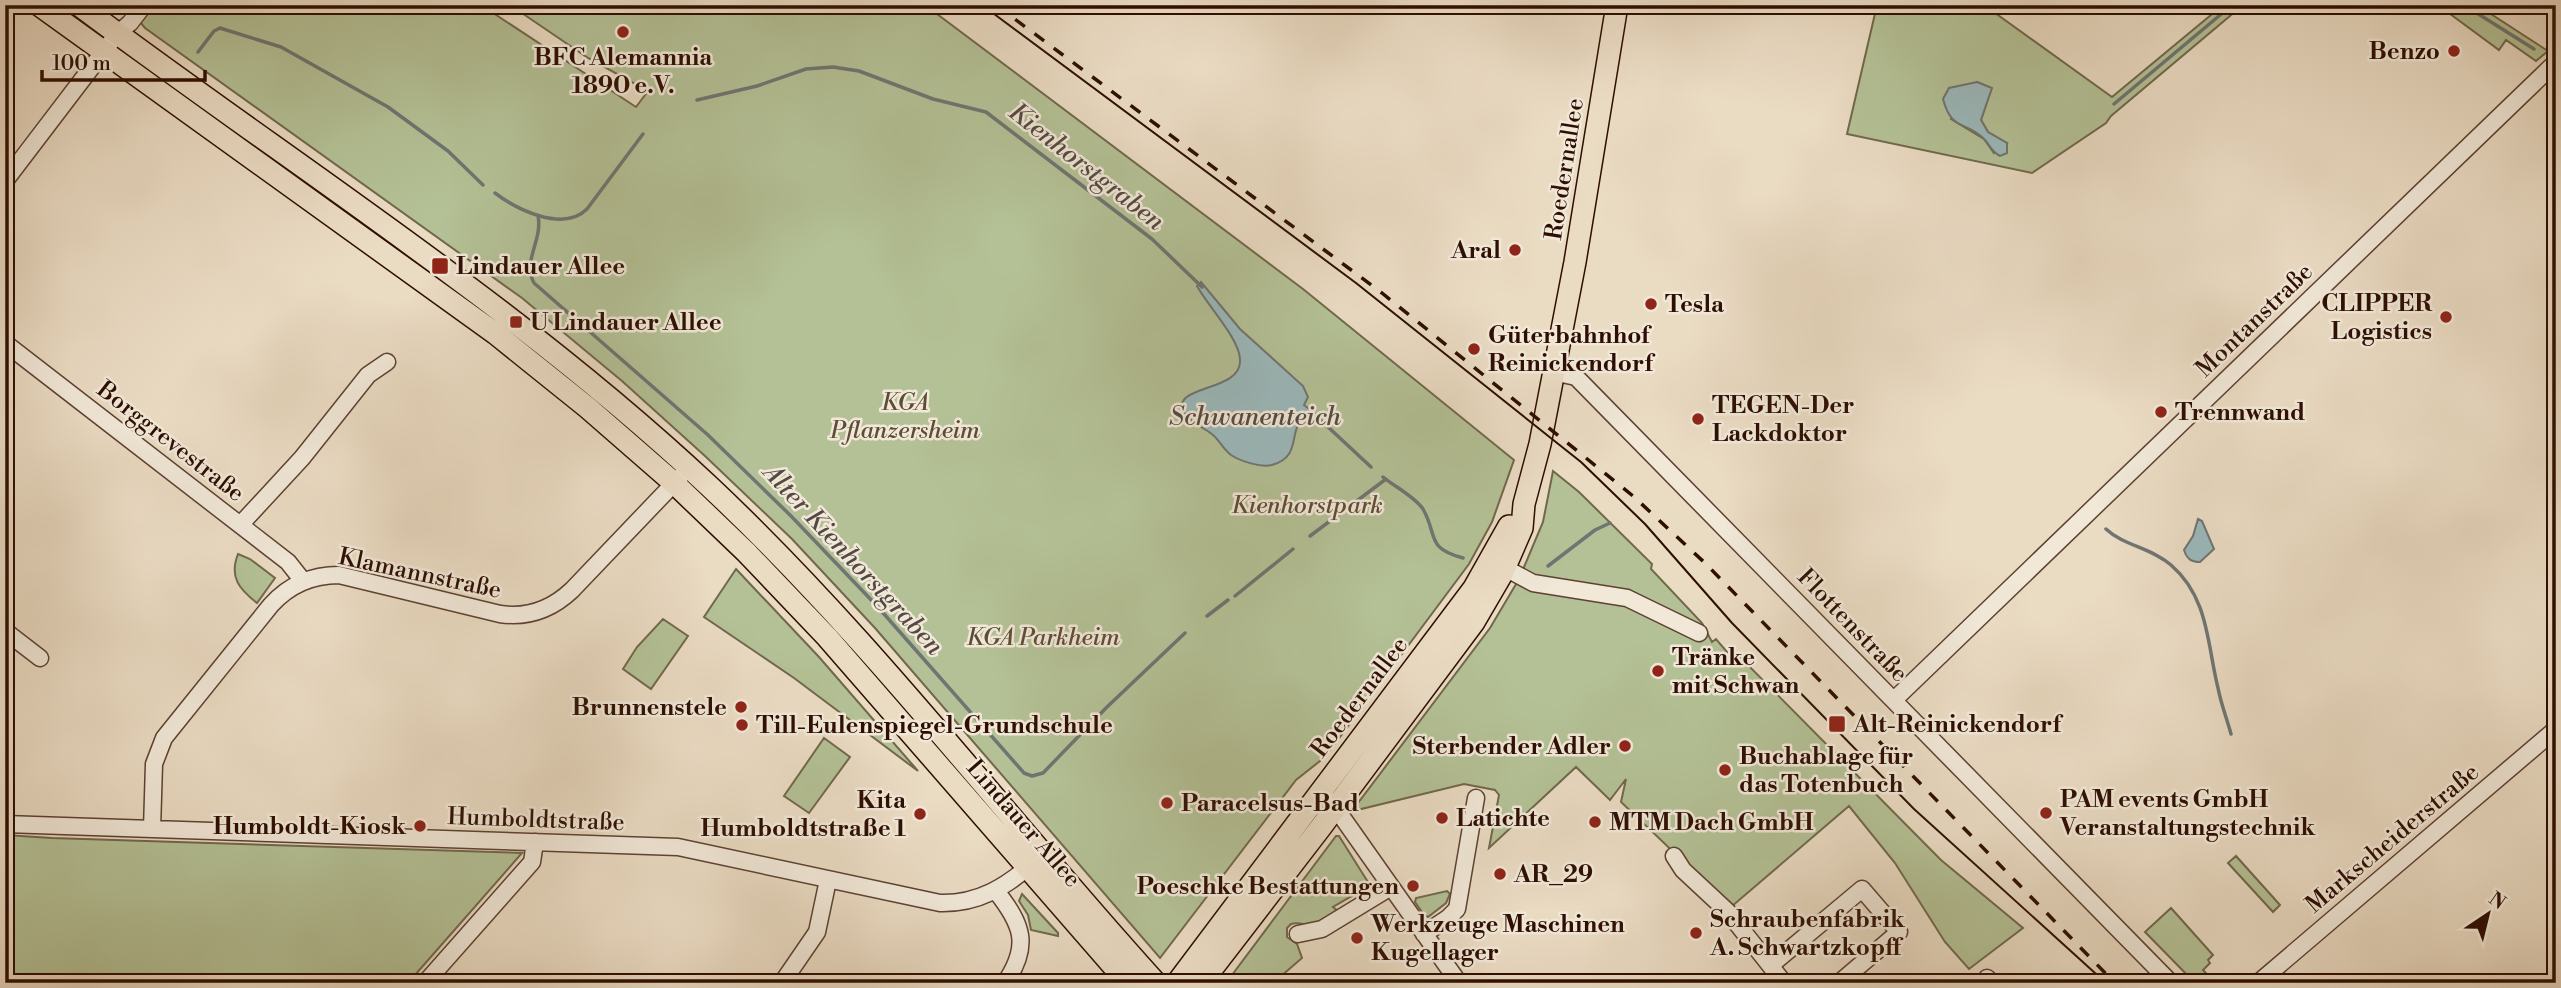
<svg xmlns="http://www.w3.org/2000/svg" width="2561" height="988" viewBox="0 0 2561 988" font-family="'Libre Bodoni',serif">
<style>
.green{fill:#b4c196;stroke:#71684c;stroke-width:2;fill-rule:evenodd}
.water{fill:#9bb9bc;stroke:#6f7572;stroke-width:2}
.lines{fill:none;stroke-linecap:round;stroke-linejoin:round}
.stream{stroke:#6f7572;stroke-width:3.5}
.minor-casing{stroke:#5d4132;stroke-width:19}
.major-casing{stroke:#2e0e02;stroke-width:24}
.minor{stroke:#f1e8d8;stroke-width:16}
.major{stroke:#eadbc3;stroke-width:21}
.tram{stroke:#2e0e02;stroke-width:2}
.rail{stroke:#2e0e02;stroke-width:3.5;stroke-dasharray:12 12;stroke-linecap:butt}
.poi-dot{fill:#8f2418;stroke:#f1e8d8;stroke-width:2.5}
.labels{text-anchor:middle;stroke-width:5;stroke-linejoin:round;paint-order:stroke}
.poi-label{font-size:24px;font-weight:bold;fill:#2e0e02;stroke:#f1e8d8;text-anchor:start}
.street-label{font-size:24px;fill:#2e0e02;stroke:#f1e8d8}
.park-label{font-size:24px;font-style:italic;fill:#5d4d36;stroke:#f1e8d8}
.water-label{font-size:26px;font-style:italic;fill:#544a43;stroke:#f1e8d8}
</style>
<rect width="100%" height="100%" fill="#eadbc3"/>
<filter id="stains"><feTurbulence type="fractalNoise" baseFrequency=".00286" numOctaves="4"/><feColorMatrix values="0 0 0 0 .2 0 0 0 0 .09 0 0 0 0 .02 0 0 0 .5 -.17"/></filter>
<radialGradient id="worn" r=".72"><stop offset=".6" stop-color="#630" stop-opacity="0"/><stop offset="1" stop-color="#630" stop-opacity=".3"/></radialGradient>
<path class="green" d="M152,5H481L636,107L648,91L588,58L510,5H925L1303,289L1514,460L1492,522L1469,564L1325,757L1296,780L1160,958L875,628L792,539L705,456L622,381L522,298L145,28L140,22Z
M1877,5H1984L2112,97L2223,5H2243L2111,116L2106,123L2032,173L1847,134ZM1977,82L1991,88L1981,120L1988,132L2007,143L1994,153L1984,139L1951,119Z
M2438,5H2477L2548,51L2536,61L2506,40L2499,50Z
M1553,471L1579,492L1652,564L1651,569L1702,623L1712,642L1716,639L1727,652L1742,659L1941,860L2023,928L1969,969L1945,942L1895,863L1849,806L1731,907L1621,802L1626,779L1610,800L1576,767L1489,848L1499,795L1495,790L1464,784L1357,810L1355,807L1490,628L1519,579L1543,522Z
M238,554L250,559L275,578L257,603C239,589 229,577 238,554Z
M736,569L819,657L918,771L794,678L704,617Z
M663,619L688,636L651,689L623,669L637,647Z
M824,738L850,757L809,813L784,796Z
M5,835L52,838L522,853L408,983H5Z
M1336,836H1339L1373,890L1369,892L1364,889L1333,907L1340,913C1334,917 1326,923 1320,925C1309,928 1301,921 1291,924L1287,928V937L1297,944L1302,958L1273,983H1229V979Z
M2236,856L2280,905L2273,912L2228,863Z
M1447,891L1450,894L1446,903L1428,917L1424,915L1415,902L1416,898Z
M1022,894L1058,933V936L1031,930L1028,915L1019,901Z
M2171,908L2213,955L2208,960L2210,963L2203,970L2214,982L2220,977L2225,983H2195L2145,932Z"/>
<path class="water" d="M1977,82L1992,88L1981,120L1988,132L2007,143V153L2000,156C1992,152 1991,147 1985,140C1967,120 1952,133 1943,99L1949,88Z
M1201,282L1240,329L1303,386L1308,397L1304,405L1317,415C1313,416 1307,416 1303,419C1288,431 1302,457 1272,465C1261,468 1240,461 1231,455C1223,449 1220,441 1213,435C1205,428 1194,425 1187,416C1162,384 1242,394 1240,360C1240,339 1207,305 1197,286Z
M2198,519L2202,521L2214,549L2200,562C2191,562 2187,559 2184,550L2193,536Z"/>
<g class="lines">
<path class="stream" d="M2464,5L2534,49
M198,52L214,31L220,28L281,47L388,107L448,151L483,185
M697,100L757,86L806,69L833,67L859,71L933,99L986,112L1152,239L1202,287
M2114,104L2232,5
M495,193C516,209 563,233 587,209L643,134
M538,216C543,240 522,261 534,283L708,435L791,516L877,606L1024,773L1032,776L1043,773L1107,707L1185,633
M1313,413L1371,467
M1383,477C1395,487 1414,496 1423,509C1438,535 1425,548 1463,558
M2106,529C2124,546 2150,547 2171,565C2209,598 2207,644 2218,688C2221,704 2227,719 2231,734
M1310,536L1386,479
M1548,566L1595,530L1610,523
M1235,596L1293,549
M1207,616L1228,600"/>
<g class="minor-casing">
<path id="minor" d="M5,181L117,34L130,23L144,5
M5,343L288,562L303,581
M1553,372L1576,377L2171,983
M241,524L302,458L368,375L387,362
M1505,568L1533,583L1627,598L1699,633
M5,631L40,658
M1894,700L2556,62
M1330,800L1459,983
M5,824L678,847L940,903C978,904 1006,887 1034,862
M152,829L154,764L164,738L271,605C289,585 312,575 339,575L500,614C528,618 552,609 572,590L680,477
M1674,856L1683,870L1727,911L1784,983
M996,891C1022,924 1031,945 1005,983
M1298,934L1322,929L1391,887
M1424,934L1448,918L1457,909L1476,798
M1771,965L1862,889L1899,932L1839,983
M1987,978L1992,983
M425,983L532,862L535,842
M782,983L817,932L828,880
M2258,983L2556,729"/>
</g>
<g class="major-casing">
<path id="major" d="M39,5L496,334L588,408L674,483L746,552L827,637L1128,983
M79,5C291,164 516,305 709,486C872,639 1006,818 1156,983
M1177,983L1474,588L1509,526
M1201,983L1321,827L1474,622L1502,574L1522,528L1524,504L1540,444L1575,262L1617,5"/>
</g>
<use href="#minor" class="minor"/>
<use href="#major" class="major"/>
<path class="tram" d="M982,5L1356,283L1581,462L1645,524L1732,623L1914,809L2106,983"/>
<path class="rail" d="M996,5L1382,293L1633,496L1705,563L2115,983"/>
</g>
<g class="poi-dot">
<circle cx="623" cy="32" r="7"/>
<circle cx="2454" cy="51" r="7"/>
<circle cx="1515" cy="250" r="7"/>
<rect x="431" y="257" width="18" height="18" rx="3.5"/>
<circle cx="1651" cy="304" r="7"/>
<circle cx="2446" cy="317" r="7"/>
<rect x="509" y="315" width="14" height="14" rx="3.5"/>
<circle cx="1474" cy="349" r="7"/>
<circle cx="2161" cy="412" r="7"/>
<circle cx="1698" cy="419" r="7"/>
<circle cx="1658" cy="671" r="7"/>
<circle cx="741" cy="707" r="7"/>
<rect x="1828" y="715" width="18" height="18" rx="3.5"/>
<circle cx="742" cy="725" r="7"/>
<circle cx="1625" cy="746" r="7"/>
<circle cx="1725" cy="770" r="7"/>
<circle cx="1167" cy="803" r="7"/>
<circle cx="2046" cy="813" r="7"/>
<circle cx="920" cy="814" r="7"/>
<circle cx="1442" cy="818" r="7"/>
<circle cx="1595" cy="822" r="7"/>
<circle cx="420" cy="826" r="7"/>
<circle cx="1500" cy="874" r="7"/>
<circle cx="1413" cy="886" r="7"/>
<circle cx="1696" cy="933" r="7"/>
<circle cx="1357" cy="938" r="7"/>
</g>
<g class="labels">
<g class="poi-label">
<text x="2440" y="59" text-anchor="end">Benzo</text>
<text x="623" y="65" text-anchor="middle">BFC Alemannia<tspan x="623" dy="28">1890 e.V.</tspan></text>
<text x="1501" y="258" text-anchor="end">Aral</text>
<text x="456" y="274">Lindauer Allee</text>
<text x="2432" y="311" text-anchor="end">CLIPPER<tspan x="2432" dy="28">Logistics</tspan></text>
<text x="1665" y="312">Tesla</text>
<text x="530" y="330">U Lindauer Allee</text>
<text x="1488" y="343">Güterbahnhof<tspan x="1488" dy="28">Reinickendorf</tspan></text>
<text x="1712" y="413">TEGEN-Der<tspan x="1712" dy="28">Lackdoktor</tspan></text>
<text x="2175" y="420">Trennwand</text>
<text x="1672" y="665">Tränke<tspan x="1672" dy="28">mit Schwan</tspan></text>
<text x="727" y="715" text-anchor="end">Brunnenstele</text>
<text x="1853" y="732">Alt-Reinickendorf</text>
<text x="756" y="733">Till-Eulenspiegel-Grundschule</text>
<text x="1611" y="754" text-anchor="end">Sterbender Adler</text>
<text x="1739" y="764">Buchablage für<tspan x="1739" dy="28">das Totenbuch</tspan></text>
<text x="2060" y="807">PAM events GmbH<tspan x="2060" dy="28">Veranstaltungstechnik</tspan></text>
<text x="906" y="808" text-anchor="end">Kita<tspan x="906" dy="28">Humboldtstraße 1</tspan></text>
<text x="1181" y="811">Paracelsus-Bad</text>
<text x="1456" y="826">Latichte</text>
<text x="1609" y="830">MTM Dach GmbH</text>
<text x="406" y="834" text-anchor="end">Humboldt-Kiosk</text>
<text x="1514" y="882">AR_29</text>
<text x="1399" y="894" text-anchor="end">Poeschke Bestattungen</text>
<text x="1710" y="927">Schraubenfabrik<tspan x="1710" dy="28">A. Schwartzkopff</tspan></text>
<text x="1371" y="932">Werkzeuge Maschinen<tspan x="1371" dy="28">Kugellager</tspan></text>
</g>
<g class="street-label">
<text transform="translate(1564 169) rotate(-81)" y="8">Roedernallee</text>
<text transform="translate(2254 320) rotate(-44)" y="8">Montanstraße</text>
<text transform="translate(171 441) rotate(38)" y="8">Borggrevestraße</text>
<text transform="translate(420 573) rotate(12)" y="8">Klamannstraße</text>
<text transform="translate(1853 625) rotate(46)" y="8">Flottenstraße</text>
<text transform="translate(1359 697) rotate(-53)" y="8">Roedernallee</text>
<text transform="translate(536 819) rotate(2)" y="8">Humboldtstraße</text>
<text transform="translate(1024 823) rotate(49)" y="8">Lindauer Allee</text>
<text transform="translate(2392 838) rotate(-40)" y="8">Markscheiderstraße</text>
</g>
<g class="park-label">
<text x="905" y="410">KGA<tspan x="905" dy="28">Pflanzersheim</tspan></text>
<text x="1307" y="513">Kienhorstpark</text>
<text x="1043" y="645">KGA Parkheim</text>
</g>
<g class="water-label">
<text transform="translate(1087 166) rotate(38)" y="9">Kienhorstgraben</text>
<text x="1255" y="425">Schwanenteich</text>
<text transform="translate(854 559) rotate(47)" y="9">Alter Kienhorstgraben</text>
</g>
</g>
<rect width="2561" height="988" fill="none" stroke="#eadbc3" stroke-width="28"/>
<rect x="7" y="7" width="2547" height="974" fill="none" stroke="#2e0e02" stroke-width="3.5"/>
<rect x="14" y="14" width="2533" height="960" fill="none" stroke="#2e0e02" stroke-width="2"/>
<g transform="translate(2488 914) rotate(35)" stroke="#f1e8d8" stroke-width="5" paint-order="stroke">
<path d="M0-5L12 26L0 18L-12 26Z" fill="#2e0e02"/>
<text y="-10" font-size="19" font-weight="bold" text-anchor="middle" fill="#2e0e02">N</text>
</g>
<path d="M42 70v10h163v-10" fill="none" stroke="#2e0e02" stroke-width="3.5"/>
<text x="52" y="70" font-size="21" fill="#2e0e02" stroke="#f1e8d8" stroke-width="5" paint-order="stroke">100 m</text>
<rect width="100%" height="100%" filter="url(#stains)"/>
<rect width="100%" height="100%" fill="url(#worn)"/>
</svg>
